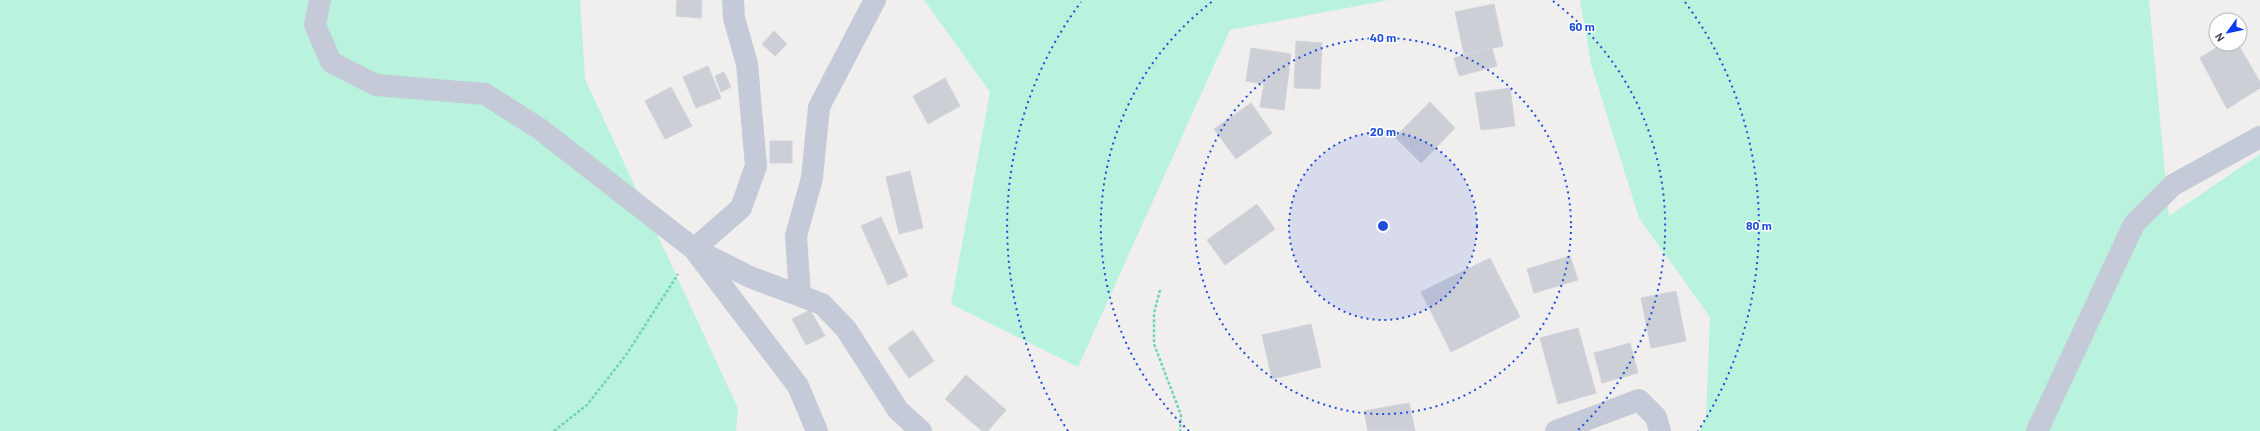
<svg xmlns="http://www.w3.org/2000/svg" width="2260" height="431" viewBox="0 0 2260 431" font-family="Barlow,sans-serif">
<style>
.green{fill:#b9f3dd}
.building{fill:#cdcfd7;stroke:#d2d2db}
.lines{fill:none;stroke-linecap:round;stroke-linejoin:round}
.path{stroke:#6ed4b9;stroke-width:2.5;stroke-dasharray:3 2;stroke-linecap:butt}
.street{stroke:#c4cad8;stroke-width:22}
.ring{fill:none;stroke:#1d4ed8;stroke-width:2;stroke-dasharray:2 4}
.centre{fill:#1d4ed8;stroke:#fff;stroke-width:2}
.ring-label{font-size:12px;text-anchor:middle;font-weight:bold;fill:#1d4ed8;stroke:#fff;stroke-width:3;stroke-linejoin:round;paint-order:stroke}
</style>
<rect width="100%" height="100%" fill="#f1efee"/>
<path class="green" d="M0,0H580L585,79L738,408L736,431H0Z
M924,0H1389L1230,30L1078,367L951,304L990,92Z
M1580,0H2149L2169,216L2260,154V431H1700L1706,417L1710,317L1639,218L1591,64Z"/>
<path class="building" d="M677,0H702L701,18L676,16Z
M1494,4L1503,46L1464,54L1455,12Z
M774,31L787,44L775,56L762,44Z
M1296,41L1322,43L1320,89L1294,88Z
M2222,44H2238L2260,82V88L2227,109L2200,58Z
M1251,48L1291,54L1284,110L1260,107L1264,84L1246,81Z
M1492,48L1497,66L1459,76L1454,58Z
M708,66L721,98L696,108L683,77Z
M724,72L731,87L721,92L715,76Z
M945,78L960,106L928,124L913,96Z
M671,87L692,126L665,139L645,101Z
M1510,88L1515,126L1481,130L1475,93Z
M1430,102L1455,128L1421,163L1395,137Z
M1251,103L1272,133L1236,159L1214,129Z
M770,141H792V163H770Z
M910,171L923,228L899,234L886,177Z
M1257,204L1275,229L1225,265L1207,240Z
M881,217L908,276L888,285L861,226Z
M1570,256L1578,280L1534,293L1527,269Z
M1490,258L1520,317L1451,352L1421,292Z
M1676,291L1686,341L1651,348L1641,298Z
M810,310L825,336L806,345L792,319Z
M1311,324L1321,367L1272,379L1262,335Z
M1578,328L1596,393L1558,404L1540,338Z
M913,330L934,361L909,378L888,348Z
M1630,343L1638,373L1602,383L1594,353Z
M966,375L1006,410L988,431H982L945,399Z
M1409,403L1415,431H1368L1364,411Z"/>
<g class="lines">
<path class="path" d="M1160,290L1154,313V344L1181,415L1180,431
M554,431L587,405L626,355L678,274"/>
<path class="street" d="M320,0L315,25L331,62L376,85L485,94L540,129L694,249L750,277L822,304L846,329L898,410L921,431
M694,249L741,208L756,166L747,64L734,18L733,0
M697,253L798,386L817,431
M800,295L796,236L812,178L819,107L875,0
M1556,431L1639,400L1656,417L1660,431
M2037,431L2134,224L2173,185L2260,137"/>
</g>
<circle cx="1383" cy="226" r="94" fill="#1d4ed8" fill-opacity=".12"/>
<g class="ring">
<circle cx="1383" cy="226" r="94"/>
<circle cx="1383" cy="226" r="188"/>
<path d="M1189 431A282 282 0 0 1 1213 1M1553 1A282 282 0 0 1 1577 431"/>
<path d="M1068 431A376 376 0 0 1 1081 2M1685 2A376 376 0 0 1 1698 431"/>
</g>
<circle cx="1383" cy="226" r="6" class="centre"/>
<g class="ring-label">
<text x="1582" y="31">60 m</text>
<text x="1383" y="42">40 m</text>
<text x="1383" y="136">20 m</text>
<text x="1759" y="230">80 m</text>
</g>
<g transform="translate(2228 32) rotate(237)"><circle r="19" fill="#ffffff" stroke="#b5b7bf"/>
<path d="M0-3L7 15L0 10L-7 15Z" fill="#0939f0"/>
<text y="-6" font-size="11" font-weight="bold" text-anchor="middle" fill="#454c5e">N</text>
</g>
</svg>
